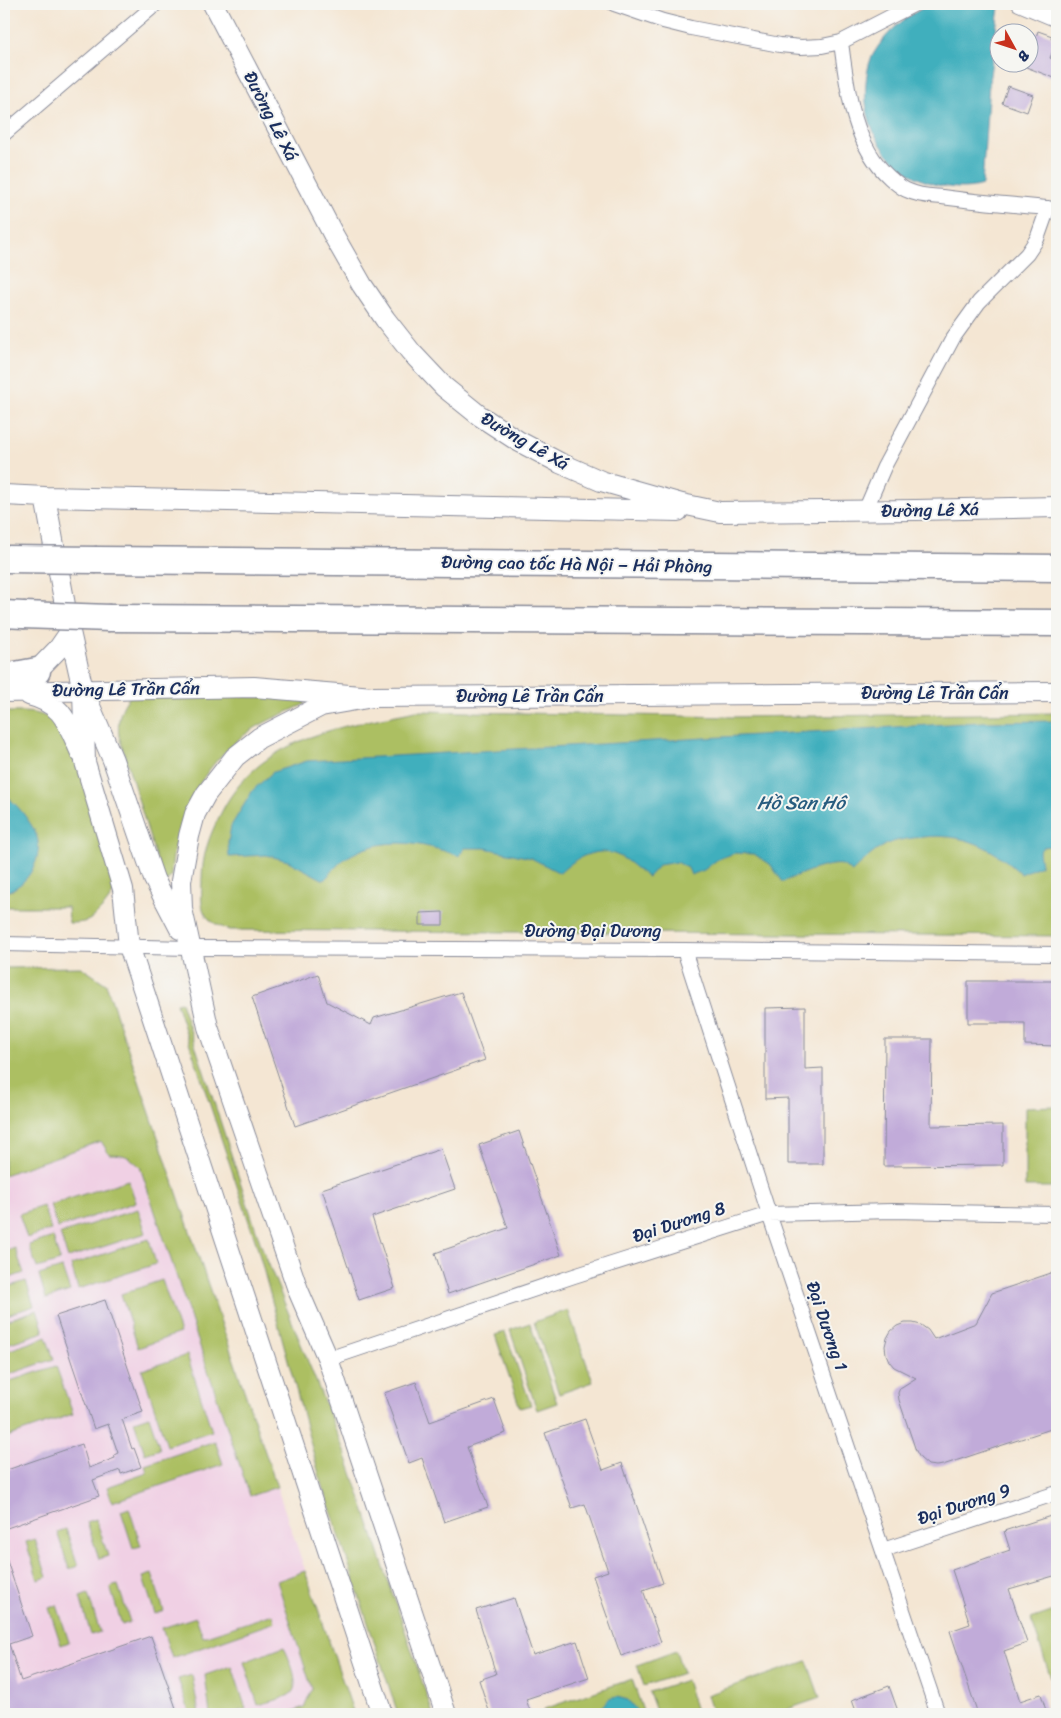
<svg xmlns="http://www.w3.org/2000/svg" width="1061" height="1718" viewBox="0 0 1061 1718" font-family="Sriracha,sans-serif">
<style>
.built{fill:#f0d0e4}
.green{fill:#acbf62;stroke:#647760}
.water{fill:#41afbd;stroke:#2e6f8e}
.building{fill:#c1abd9}
.lines{fill:none;stroke-linecap:round;stroke-linejoin:round}
.minor-casing{stroke:#888a98;stroke-width:16}
.secondary-casing{stroke:#888a98;stroke-width:22}
.motorway-casing{stroke:#888a98;stroke-width:29}
.minor{stroke:#fff;stroke-width:14}
.secondary{stroke:#fff;stroke-width:20}
.motorway{stroke:#fff;stroke-width:26}
.motorway-bridge-casing{stroke:#888a98;stroke-width:29;stroke-linecap:butt}
.motorway-bridge{stroke:#fff;stroke-width:26}
.labels{text-anchor:middle;stroke-width:4;stroke-linejoin:round;paint-order:stroke}
.street-label{font-size:18px;fill:#1b2f5e;stroke:#f6f6f2}
.water-label{font-size:19px;font-style:italic;fill:#285c7f;stroke:#f6f6f2}
</style>
<rect width="100%" height="100%" fill="#f6f6f2"/>
<filter id="ink" filterUnits="userSpaceOnUse"><feTurbulence type="fractalNoise" baseFrequency=".02" numOctaves="2"/><feDisplacementMap in="SourceGraphic" scale="10" xChannelSelector="R" yChannelSelector="G"/><feConvolveMatrix kernelMatrix="1 2 1 2 8 2 1 2 1" color-interpolation-filters="sRGB"/></filter>
<filter id="wash" filterUnits="userSpaceOnUse"><feTurbulence type="fractalNoise" baseFrequency=".0096" numOctaves="4" result="noise"/><feDisplacementMap in="SourceGraphic" scale="20" xChannelSelector="R" yChannelSelector="G"/><feGaussianBlur stdDeviation="1.12" result="paint"/><feColorMatrix in="noise" values="0 0 0 0 0 0 0 0 0 0 0 0 0 0 0 0 0 1.4 0 .05"/><feComposite in="paint" operator="in"/></filter>
<g filter="url(#wash)">
<rect width="100%" height="100%" fill="#f4e6d3"/>
<path class="built" d="M81,967L106,984L354,1714H4V968Z"/>
<path class="green" d="M165,694L303,699L305,704C286,713 267,720 250,731C202,763 173,821 171,877L165,882L163,881L119,736C117,721 120,707 131,695Z
M416,711L733,717L1057,713V936L229,930C199,919 201,908 202,880C202,856 209,836 220,815C258,737 339,727 416,711Z
M4,712C30,712 53,709 64,739H72L115,888C112,899 99,914 89,920C83,923 76,923 69,923L68,907H4V892L13,890L11,799L4,795Z
M81,967L106,984L277,1487L250,1496L140,1167C129,1156 125,1154 109,1154L101,1141L4,1175V968Z
M181,1002L261,1245L347,1458L433,1714H398L319,1474L257,1246L176,1003Z
M1057,1106V1187H1025V1107Z
M128,1180L136,1202L58,1228L50,1205Z
M43,1206L51,1230L27,1238L19,1214Z
M138,1209L146,1233L68,1258L60,1234Z
M53,1237L60,1261L37,1268L29,1245Z
M149,1239L156,1264L78,1289L71,1265Z
M15,1248L24,1273L4,1280V1252Z
M62,1268L70,1291L46,1299L39,1275Z
M162,1280L180,1333L138,1348L121,1294Z
M26,1281L34,1306L4,1316V1288Z
M37,1310L44,1332L4,1345V1321Z
M568,1310L593,1382L559,1394L534,1322Z
M530,1323L557,1403L537,1410L510,1330Z
M505,1332L531,1405L520,1408L495,1335Z
M46,1337L54,1359L4,1376V1352Z
M187,1355L212,1431L167,1446L142,1370Z
M56,1366L73,1414L4,1438V1383Z
M149,1416L160,1449L145,1454L134,1421Z
M215,1441L223,1464L112,1502L107,1487L147,1473L145,1465Z
M129,1508L141,1546L133,1548L121,1511Z
M96,1519L108,1556L99,1559L87,1522Z
M66,1529L78,1566L69,1569L57,1532Z
M35,1539L47,1577L38,1580L26,1542Z
M305,1571L354,1714H285L304,1707L312,1689L277,1581Z
M152,1574L164,1611L155,1614L143,1577Z
M118,1585L130,1622L122,1625L110,1587Z
M88,1594L100,1632L91,1635L80,1597Z
M57,1605L69,1642L61,1645L49,1608Z
M1057,1610V1689L1055,1690L1031,1619Z
M273,1614L275,1622L172,1658L162,1628L196,1617L203,1637Z
M284,1647C289,1659 303,1687 289,1695C280,1700 268,1702 258,1705L244,1662Z
M676,1651L683,1673L644,1686L637,1665Z
M807,1661L820,1698L773,1714H713L707,1695Z
M232,1666L246,1709L230,1714H210L205,1675Z
M192,1675L199,1714H190L178,1679Z
M632,1679L644,1714H546L544,1709Z
M686,1680L697,1714H657L649,1692Z"/>
<path class="water" d="M935,4H991L999,7L989,83L982,185C967,190 948,188 933,184C889,171 861,128 866,82C867,72 869,61 874,53C879,44 886,36 893,29C905,18 919,8 935,4Z
M1057,721V845L1043,847L1039,852L1041,865L1021,874C992,846 963,833 923,837C913,838 902,839 892,842C877,848 863,861 852,872C849,870 845,866 842,865C828,862 795,876 783,882L770,864L754,854L735,853L718,859L704,870L691,875L688,868L677,862L659,865L648,877C638,871 629,861 619,856C597,845 575,858 560,873L531,858L485,848H465L459,856C421,842 382,835 346,858C338,863 331,873 324,880L288,861L266,855L229,857L228,843L231,826L253,790L273,772L307,761L982,722Z
M4,795C15,801 31,822 36,834C45,857 27,888 4,892Z
M617,1697L628,1700L637,1711L636,1714H579L584,1710L599,1709L609,1699Z"/>
<g id="blocks">
<path class="building" d="M1038,31L1052,36L1051,39L1057,41L1050,58L1057,61V79L1026,67Z
M1008,86L1033,95L1027,112L1002,103Z
M443,912V925H420V913Z
M318,974L327,1002L371,1025L374,1018L461,992L485,1060L295,1126L252,997Z
M968,981H1057V1046L1025,1045V1023H968Z
M805,1007V1069L823,1068V1164H788V1098L765,1099V1008Z
M885,1039H932L931,1126L1003,1125V1165L884,1166Z
M519,1131L561,1255L448,1294L435,1253L508,1228L479,1145Z
M441,1149L455,1189L372,1217L395,1288L359,1300L322,1189Z
M1057,1271V1427L943,1465L936,1466L928,1465L920,1458L916,1451L899,1400L898,1393L900,1388L916,1378L894,1367L889,1361L886,1354L885,1346L887,1338L891,1331L897,1326L905,1323H913L921,1325L928,1330L934,1339L976,1323L992,1293Z
M105,1300L143,1412L122,1419L132,1449L134,1448L141,1467L121,1474L120,1470L93,1480L99,1496L4,1529V1471L82,1444L89,1468L115,1458L114,1455L118,1453L108,1424L94,1429L56,1316Z
M416,1382L430,1422L494,1399L506,1433L467,1447L488,1507L444,1522L422,1458L409,1463L384,1393Z
M585,1419L603,1470L622,1463L663,1583L643,1590L661,1642L621,1656L593,1576L608,1571L585,1504L572,1508L545,1433Z
M1057,1514V1575L1009,1589L1027,1643L1004,1651L1020,1701L1041,1694L1047,1714H978L950,1631L970,1624L952,1570L1010,1550L1004,1531Z
M4,1558H6L32,1636L9,1644L21,1681L151,1636L178,1714H4Z
M514,1598L533,1655L577,1641L589,1678L526,1699L531,1714H490L479,1680L496,1674L476,1610Z
M889,1686L899,1714H857L852,1700Z"/>
</g>
</g>
<g filter="url(#ink)">
<use href="#blocks" fill-opacity="0" stroke="#888a98" stroke-width="1"/>
<g class="lines">
<g class="minor-casing">
<path id="minor" d="M614,4L663,21L691,28L780,45L801,47L822,46L841,42L915,4
M1019,4L1057,20
M841,42C847,89 853,145 890,178C896,183 902,189 909,191C919,196 931,196 942,197C977,202 1013,205 1048,208L1037,239L1027,254L979,302L953,338L884,467L865,511
M4,134L156,4
M4,944L190,948L684,950L1057,954
M684,950L769,1214L938,1714
M328,1359L574,1276L769,1214L892,1211L1057,1214
M883,1550L1057,1493"/>
</g>
<g class="secondary-casing">
<path id="secondary" d="M213,4L334,236L362,285L385,319L411,352L444,387L480,416L518,441L560,463L601,481L682,504L720,512L916,510L1057,507
M4,495L45,497L678,511
M45,497L70,632L83,690L113,760L154,879L180,929
M27,681L59,648L70,632
M83,690L85,762L123,889L129,946L382,1714
M4,692L254,687L373,697L1057,692
M29,695C64,704 67,723 81,753
M373,697L321,706L259,738L235,757L206,794L195,814L189,836L181,881L182,909L208,1027L298,1290L328,1359L446,1714"/>
</g>
<g class="motorway-casing">
<path id="motorway" d="M97,560L1057,568
M4,614L23,615
M110,618L1057,623
M4,677L37,671"/>
</g>
<use href="#minor" class="minor"/>
<use href="#secondary" class="secondary"/>
<use href="#motorway" class="motorway"/>
<g class="motorway-bridge-casing">
<path id="motorway-bridge" d="M6,559L97,560
M23,615L110,618"/>
</g>
<use href="#motorway-bridge" class="motorway-bridge"/>
</g>
</g>
<g class="labels">
<g class="street-label">
<text transform="translate(271 116) rotate(63)" y="6">Đường Lê Xá</text>
<text transform="translate(525 441) rotate(30)" y="6">Đường Lê Xá</text>
<text transform="translate(930 510) rotate(-1)" y="6">Đường Lê Xá</text>
<text transform="translate(577 564) rotate(1)" y="6">Đường cao tốc Hà Nội – Hải Phòng</text>
<text transform="translate(126 689) rotate(-1)" y="6">Đường Lê Trần Cẩn</text>
<text x="935" y="699">Đường Lê Trần Cẩn</text>
<text x="530" y="702">Đường Lê Trần Cẩn</text>
<text x="593" y="937">Đường Đại Dương</text>
<text transform="translate(679 1222) rotate(-18)" y="6">Đại Dương 8</text>
<text transform="translate(827 1326) rotate(71)" y="6">Đại Dương 1</text>
<text transform="translate(964 1504) rotate(-18)" y="6">Đại Dương 9</text>
</g>
<g class="water-label">
<text x="801" y="809">Hồ San Hô</text>
</g>
</g>
<rect width="1061" height="1718" fill="none" stroke="#f6f6f2" stroke-width="20"/>
<g transform="translate(1014 48) rotate(130)"><circle r="24" fill="#f6f6f2" stroke="#9ea6b7"/>
<path d="M0-4L9 19L0 12L-9 19Z" fill="#c8321e"/>
<text y="-8" font-size="14" font-weight="bold" text-anchor="middle" fill="#1b2f5e">B</text>
</g>
</svg>
